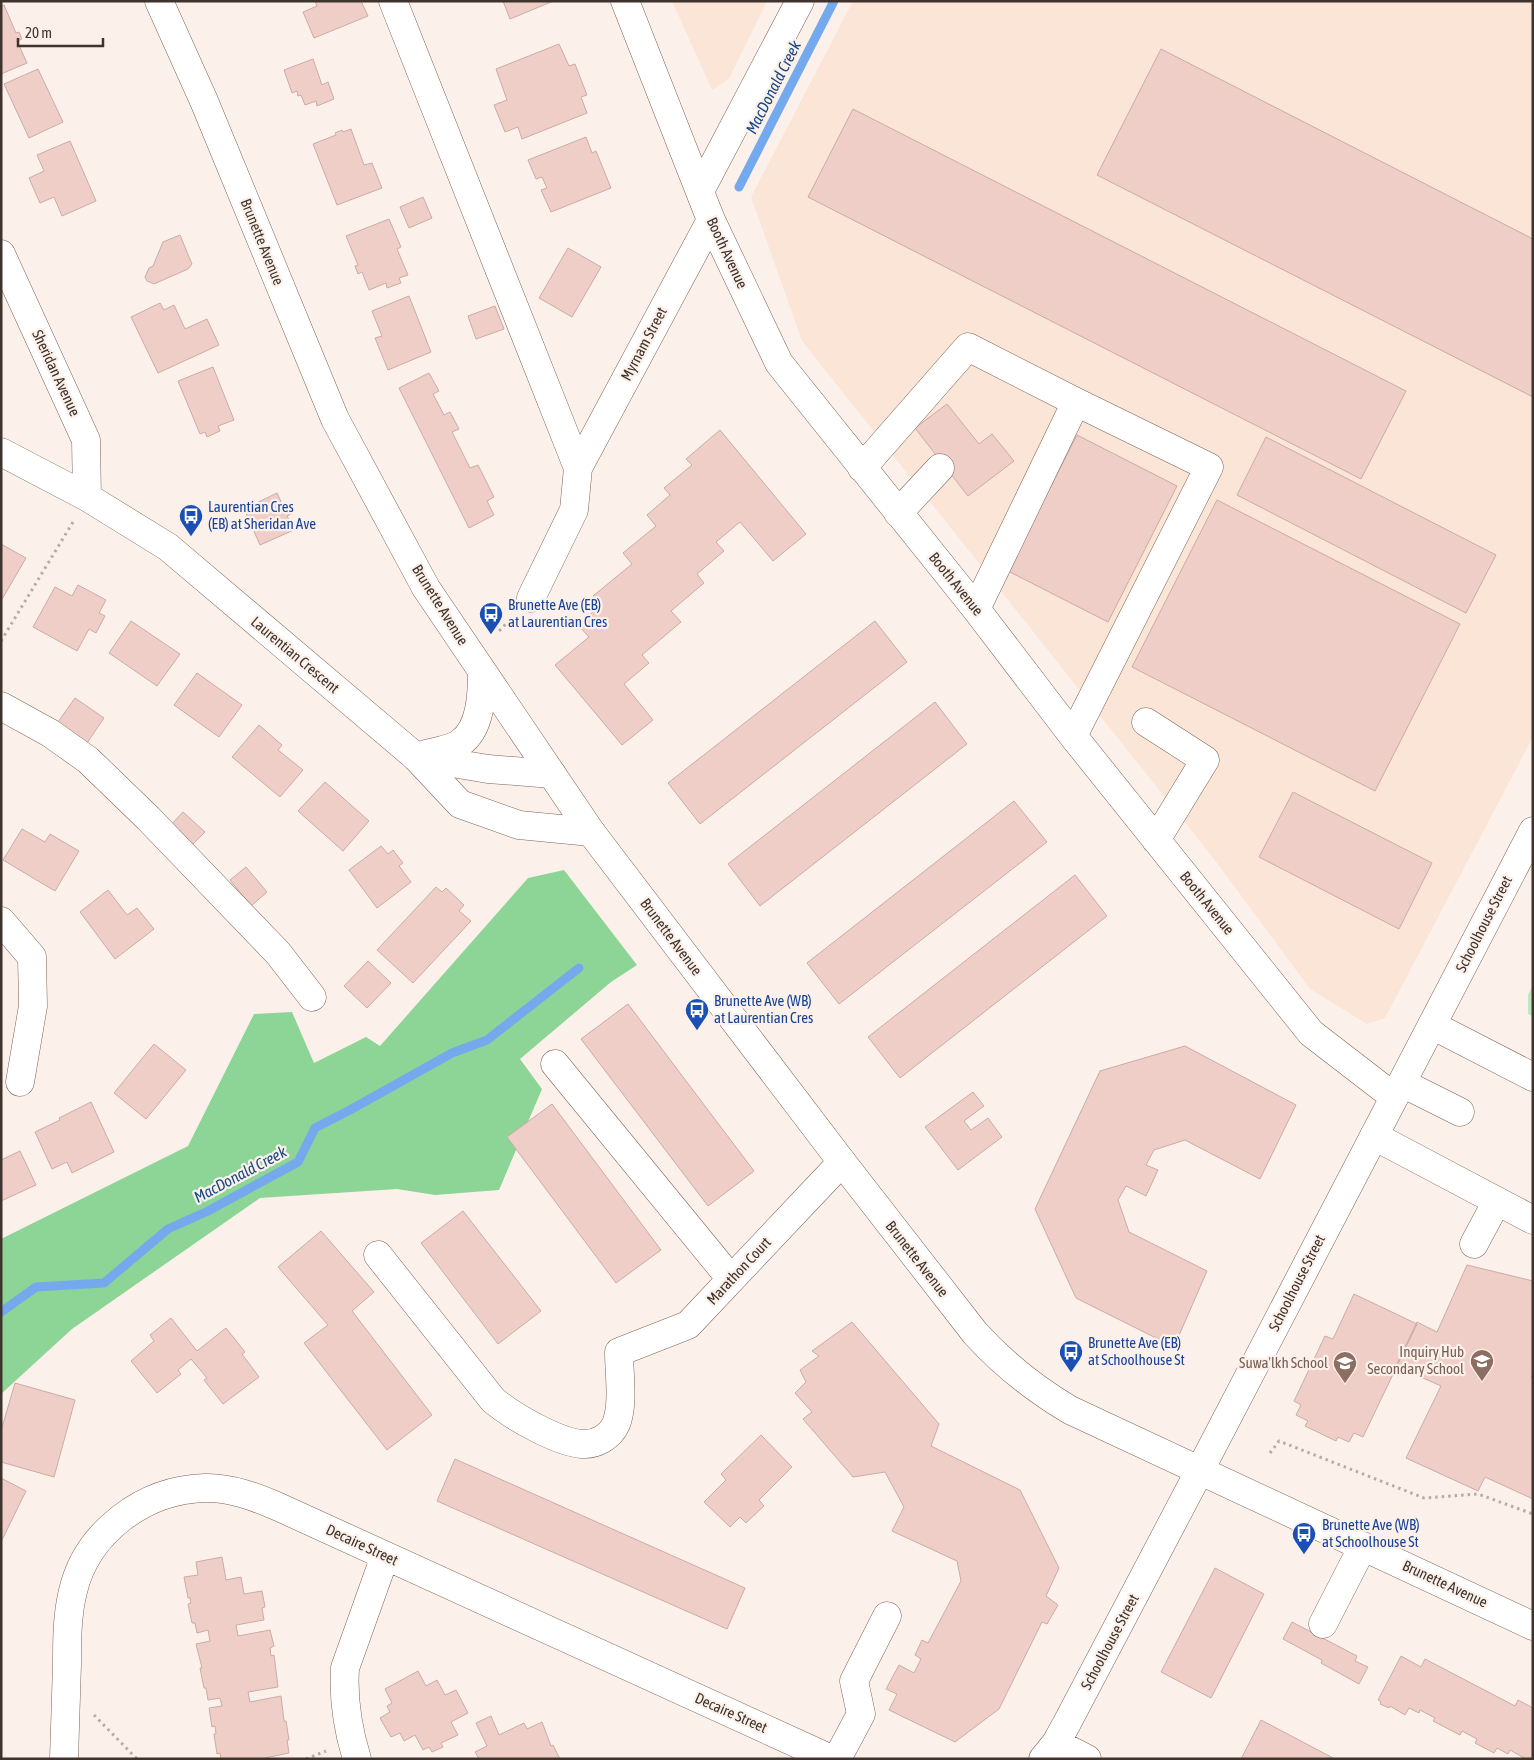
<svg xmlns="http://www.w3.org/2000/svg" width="1534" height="1760" viewBox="0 0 1534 1760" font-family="'Asap Condensed',sans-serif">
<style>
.industrial{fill:#fae5d7}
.green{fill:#bde9c2}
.forest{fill:#8cd596}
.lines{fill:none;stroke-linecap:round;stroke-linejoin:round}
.stream{stroke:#75a9ed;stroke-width:9}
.building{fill:#efcec8;stroke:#cbaba5}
.minor-casing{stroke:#7c6455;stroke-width:29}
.major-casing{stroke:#7c6455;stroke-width:29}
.path{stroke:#b6aba5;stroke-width:3;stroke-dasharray:2.5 4;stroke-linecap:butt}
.minor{stroke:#fff;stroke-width:28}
.major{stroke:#fff;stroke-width:28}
.labels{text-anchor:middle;stroke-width:4.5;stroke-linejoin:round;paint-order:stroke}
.street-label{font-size:15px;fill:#3e332d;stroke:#fcf1ea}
.transit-label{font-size:15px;fill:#164399;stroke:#fcf1ea;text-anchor:start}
.education-label{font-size:15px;fill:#785e54;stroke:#fcf1ea;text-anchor:end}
.water-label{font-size:16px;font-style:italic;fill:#164885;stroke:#fcf1ea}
</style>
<rect width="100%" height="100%" fill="#fcf1ea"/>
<path class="industrial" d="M672,1H767L729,79L712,90Z
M853,1H1533V737L1385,1018L1367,1024L1310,989L1214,859L802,341L751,197Z"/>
<path class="green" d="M1533,985V1016L1528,1014V995Z"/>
<path class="forest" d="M564,870L637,965L611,982L520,1059L542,1089L499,1190L435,1195L397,1189L260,1198L72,1329L1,1394V1239L188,1146L254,1014L292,1012L314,1063L366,1037L380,1046L528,878Z"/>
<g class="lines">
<path class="stream" d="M739,187L834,1
M1,1312L36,1287L104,1283L168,1229L208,1211L298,1162L315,1128L350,1110L452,1053L487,1040L579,968"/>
</g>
<path class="building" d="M315,1H361L368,16L314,38L303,12L317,6Z
M503,1H551V2L510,19Z
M4,5L16,33L19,32L22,39L17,41L27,63L1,74V6Z
M559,44L569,66L575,64L587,95L581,97L587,113L522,139L518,127L505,132L494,105L507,100L496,69Z
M1161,49L1533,239V397L1097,175Z
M313,59L322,85L328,82L334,99L317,106L316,101L305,105L301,95L298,96L297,91L292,93L284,70Z
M38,69L63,122L29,138L4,84Z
M853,109L1406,391L1361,479L808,197Z
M351,129L364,165L372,163L382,188L337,205L313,144L336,135L335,133L342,130L343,132Z
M586,137L592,153L596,151L611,188L551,212L541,190L547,188L542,177L536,179L528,160Z
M70,141L96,201L62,216L54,197L40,203L29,178L44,171L37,155Z
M423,197L432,218L409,228L400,207Z
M389,219L401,247L397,249L408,275L399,278L401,283L387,288L386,283L369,290L362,272L358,274L355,266L358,265L346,236Z
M180,235L192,264L188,269L154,284L147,281L145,277L149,268L153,266L163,242Z
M568,248L601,267L572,317L539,298Z
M409,296L431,352L388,370L375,338L382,336L372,311Z
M160,303L164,310L174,305L185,329L207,319L219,345L158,373L131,317Z
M495,306L504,329L476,339L468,316Z
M213,367L234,420L218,426L220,431L207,437L205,432L200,434L178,381Z
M429,373L439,391L433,394L444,415L450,412L459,429L452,432L470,468L478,465L494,497L487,501L494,515L469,528L399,388Z
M947,404L979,444L992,434L1014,461L968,496L915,428Z
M720,430L806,534L773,561L740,522L716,542L724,551L697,574L704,583L671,611L681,622L642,655L649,663L624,684L653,720L622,745L555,665L589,637L578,625L601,605L593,596L632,564L623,553L656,526L647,515L670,495L664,488L692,465L686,459Z
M1077,435L1177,486L1108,622L1008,571Z
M1266,437L1496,555L1466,613L1237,495Z
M277,493L285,510L288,508L291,514L287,516L294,530L260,545L244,509Z
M1217,500L1460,624L1375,791L1132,667Z
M1,544L26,558L1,601Z
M78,585L106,600L99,613L105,616L96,633L89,629L77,651L33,627L55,587L72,596Z
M131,621L180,654L157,686L109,653Z
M875,621L907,662L700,824L668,783Z
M197,673L242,705L219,737L174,705Z
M75,698L104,718L87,743L58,722Z
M935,702L967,744L760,906L728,864Z
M259,725L282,745L278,750L303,770L280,797L232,757Z
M325,782L369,821L343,851L298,811Z
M1293,792L1432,863L1399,929L1259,857Z
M1014,801L1047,842L839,1004L807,963Z
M183,812L205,832L191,846L170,826Z
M22,829L45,842L50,834L79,851L55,891L3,860Z
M381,846L388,854L393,850L403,863L399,866L411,882L377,908L349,870Z
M246,867L267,892L251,906L230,880Z
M1075,875L1107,916L900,1078L868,1037Z
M436,887L442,892L446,888L464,905L459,911L471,921L413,983L377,950Z
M108,890L127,915L137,908L154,929L115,959L80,912Z
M368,961L391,983L367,1008L344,986Z
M628,1004L754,1171L708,1206L581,1039Z
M154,1044L186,1070L146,1119L114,1093Z
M1185,1046L1296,1105L1260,1179L1185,1140L1154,1150L1146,1165L1158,1170L1146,1196L1126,1186L1118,1200L1129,1232L1207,1271L1174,1347L1076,1298L1035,1209L1100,1071Z
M973,1092L984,1106L964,1121L971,1130L988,1118L1002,1137L958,1170L925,1127Z
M91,1102L114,1152L72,1173L67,1162L52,1169L35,1132L60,1120L59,1118Z
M552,1104L661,1250L616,1283L507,1137Z
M20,1151L36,1185L1,1201V1160Z
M463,1211L541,1311L498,1344L421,1243Z
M321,1231L374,1292L352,1311L432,1415L387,1450L304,1343L328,1325L278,1267Z
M1467,1265L1533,1281V1373L1531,1377L1533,1378V1499L1485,1477L1478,1491L1406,1458L1441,1386L1396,1366L1417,1322L1437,1332Z
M1354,1294L1417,1324L1363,1437L1354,1433L1349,1442L1338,1437L1336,1441L1305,1426L1308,1421L1296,1415L1301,1405L1294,1401L1325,1336L1333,1339Z
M171,1318L197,1351L226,1328L245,1352L242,1354L259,1377L223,1404L204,1380L207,1378L191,1359L178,1370L181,1374L157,1393L131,1361L154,1341L150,1335Z
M852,1322L939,1424L931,1446L1020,1490L1059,1568L1046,1596L1058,1605L1047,1624L1042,1622L999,1709L955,1742L889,1710L897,1694L886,1689L899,1665L914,1673L921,1659L915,1655L922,1640L928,1643L961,1581L957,1561L892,1531L904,1507L885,1472L853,1477L803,1419L812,1412L795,1393L806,1382L800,1370L819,1356L812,1351Z
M15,1383L75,1400L54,1477L1,1462V1431Z
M761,1435L792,1467L759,1500L764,1506L746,1523L740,1517L730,1527L704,1502L726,1480L721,1474Z
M455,1459L745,1588L727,1629L437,1501Z
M1,1478L26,1491L1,1542Z
M222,1557L226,1580L241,1577L244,1594L262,1591L265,1607L262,1608L264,1620L236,1625L238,1636L270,1630L274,1646L270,1648L271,1656L274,1655L278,1687L248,1692L250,1702L281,1696L284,1721H286L289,1740H287L289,1753L260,1759H221L220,1753L217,1754L214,1734H216L215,1726L212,1727L209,1708L222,1706L220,1698L208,1700L206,1688H204L200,1668H202L196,1644L210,1641L208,1630L197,1633L195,1623H192L188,1604L191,1603L190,1598H188L184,1577L198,1575L196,1562Z
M1215,1568L1264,1594L1211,1698L1161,1672Z
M1292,1622L1357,1656L1355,1661L1368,1667L1359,1684L1321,1663L1322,1660L1283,1639Z
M1401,1656L1421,1667L1425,1659L1515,1706L1518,1700L1533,1708V1759H1526L1510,1750L1508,1754L1497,1748L1494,1753L1475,1743L1477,1739L1462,1731L1460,1735L1433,1721L1435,1718L1420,1710L1419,1713L1409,1708L1405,1715L1390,1706L1389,1708L1380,1704L1381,1702L1378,1700Z
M418,1671L426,1686L437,1680L445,1695L456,1690L468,1713L451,1722L458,1735L441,1743L443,1747L432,1752L429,1747L423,1750L415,1735L404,1741L400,1733L391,1737L380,1718L390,1712L387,1706L392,1703L385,1689Z
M491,1716L499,1735L524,1723L527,1729L542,1722L551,1746L553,1745L560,1759H479L475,1752L487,1746L476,1723Z
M1261,1720L1335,1759H1241Z"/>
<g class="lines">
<g class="minor-casing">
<path id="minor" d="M393,1L578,468L574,510L531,598
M625,1L711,220L779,363L976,609L1073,736L1311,1033L1394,1097
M700,191L800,1
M1,254L86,440L87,497
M1,452L87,497L168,547L416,757L460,804L519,825L591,832
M578,468L711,220
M862,468L968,347L1076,402L1209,467L1073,736
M898,513L940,468
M976,609L1076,402
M1,706L50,733L88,760L148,818L278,953L312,997
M1146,722L1205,760L1156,840
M1,921L32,957L33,1006L20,1082
M1432,1025L1533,1077
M555,1064L731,1279
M1402,1083L1460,1112
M1374,1136L1533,1220
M1474,1244L1497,1201
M378,1255L493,1400C512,1416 557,1442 582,1444C596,1445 610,1437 616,1424C624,1404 619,1373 619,1352L688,1325L842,1162
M1323,1624L1363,1546
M1056,1743L1087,1759
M64,1759C65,1727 66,1695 67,1664C67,1640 67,1615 73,1591C87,1532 144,1490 204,1488C231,1487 258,1498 281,1508L831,1759
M357,1759C348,1730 343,1699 345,1668L385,1556
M837,1759L861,1714L854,1681L887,1616
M1043,1759L1056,1743L1067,1723L1200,1470"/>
</g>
<g class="major-casing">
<path id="major" d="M159,1L204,101L335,419L426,588L591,832L842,1162L975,1333C1004,1365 1033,1388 1070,1410L1533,1626
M423,755C433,752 452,749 460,743C481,729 482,694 482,671
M416,757L488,769L552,774
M1200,1470L1533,831"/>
</g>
<path class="path" d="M482,620L488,616L499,631L512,618
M1,641L73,522
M1270,1453L1279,1441L1424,1498L1478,1494L1533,1514
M94,1715L137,1759
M306,1759L326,1751"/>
<use href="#minor" class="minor"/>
<use href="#major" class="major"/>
</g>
<defs>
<g id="bus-pin" transform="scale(1.25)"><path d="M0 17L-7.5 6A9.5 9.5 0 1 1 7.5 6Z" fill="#1a4fb4" stroke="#fcf1ea"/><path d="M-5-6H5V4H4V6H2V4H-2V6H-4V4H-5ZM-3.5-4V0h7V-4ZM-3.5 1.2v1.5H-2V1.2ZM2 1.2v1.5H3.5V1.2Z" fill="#fff"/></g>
<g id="school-pin" transform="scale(1.25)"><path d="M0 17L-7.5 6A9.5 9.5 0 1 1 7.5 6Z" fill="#8d6e63" stroke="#fcf1ea"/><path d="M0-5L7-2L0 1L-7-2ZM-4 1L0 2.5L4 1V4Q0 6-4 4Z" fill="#fff"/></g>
</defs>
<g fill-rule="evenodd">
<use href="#bus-pin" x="191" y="516"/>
<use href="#bus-pin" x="491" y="614"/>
<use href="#bus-pin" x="697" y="1010"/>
<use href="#bus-pin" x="1071" y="1352"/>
<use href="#school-pin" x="1482" y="1361"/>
<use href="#school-pin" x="1345" y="1363"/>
<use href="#bus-pin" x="1304" y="1534"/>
</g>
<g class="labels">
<g class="street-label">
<text transform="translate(262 242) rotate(68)" y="5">Brunette Avenue</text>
<text transform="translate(727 253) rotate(65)" y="5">Booth Avenue</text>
<text transform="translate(644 344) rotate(-62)" y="5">Myrnam Street</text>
<text transform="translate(56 373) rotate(65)" y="5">Sheridan Avenue</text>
<text transform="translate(956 584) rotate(51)" y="5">Booth Avenue</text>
<text transform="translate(440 605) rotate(58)" y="5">Brunette Avenue</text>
<text transform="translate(295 655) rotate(40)" y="5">Laurentian Crescent</text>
<text transform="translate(1207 903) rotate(51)" y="5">Booth Avenue</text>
<text transform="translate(1484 924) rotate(-63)" y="5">Schoolhouse Street</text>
<text transform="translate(671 937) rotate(53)" y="5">Brunette Avenue</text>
<text transform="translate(917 1259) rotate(52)" y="5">Brunette Avenue</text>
<text transform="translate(739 1271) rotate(-47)" y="5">Marathon Court</text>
<text transform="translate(1297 1283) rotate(-63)" y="5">Schoolhouse Street</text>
<text transform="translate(362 1545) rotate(25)" y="5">Decaire Street</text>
<text transform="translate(1445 1584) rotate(25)" y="5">Brunette Avenue</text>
<text transform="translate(1110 1642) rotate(-62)" y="5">Schoolhouse Street</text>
<text transform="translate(731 1713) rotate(24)" y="5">Decaire Street</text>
</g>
<g class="transit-label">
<text x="208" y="512">Laurentian Cres<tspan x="208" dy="17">(EB) at Sheridan Ave</tspan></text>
<text x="508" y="610">Brunette Ave (EB)<tspan x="508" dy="17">at Laurentian Cres</tspan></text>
<text x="714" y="1006">Brunette Ave (WB)<tspan x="714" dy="17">at Laurentian Cres</tspan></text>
<text x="1088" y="1348">Brunette Ave (EB)<tspan x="1088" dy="17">at Schoolhouse St</tspan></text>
<text x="1322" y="1530">Brunette Ave (WB)<tspan x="1322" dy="17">at Schoolhouse St</tspan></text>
</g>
<g class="education-label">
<text x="1464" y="1357">Inquiry Hub<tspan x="1464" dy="17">Secondary School</tspan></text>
<text x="1328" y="1368">Suwa'lkh School</text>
</g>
<g class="water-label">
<text transform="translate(773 87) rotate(-63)" y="6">MacDonald Creek</text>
<text transform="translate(240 1174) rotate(-28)" y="6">MacDonald Creek</text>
</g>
</g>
<rect width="1534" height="1760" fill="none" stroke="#3e332d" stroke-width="5"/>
<path d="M18 38v8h85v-8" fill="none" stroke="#3e332d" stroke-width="2.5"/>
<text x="25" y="38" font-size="15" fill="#3e332d" stroke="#fcf1ea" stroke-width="4" paint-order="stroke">20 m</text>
</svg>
